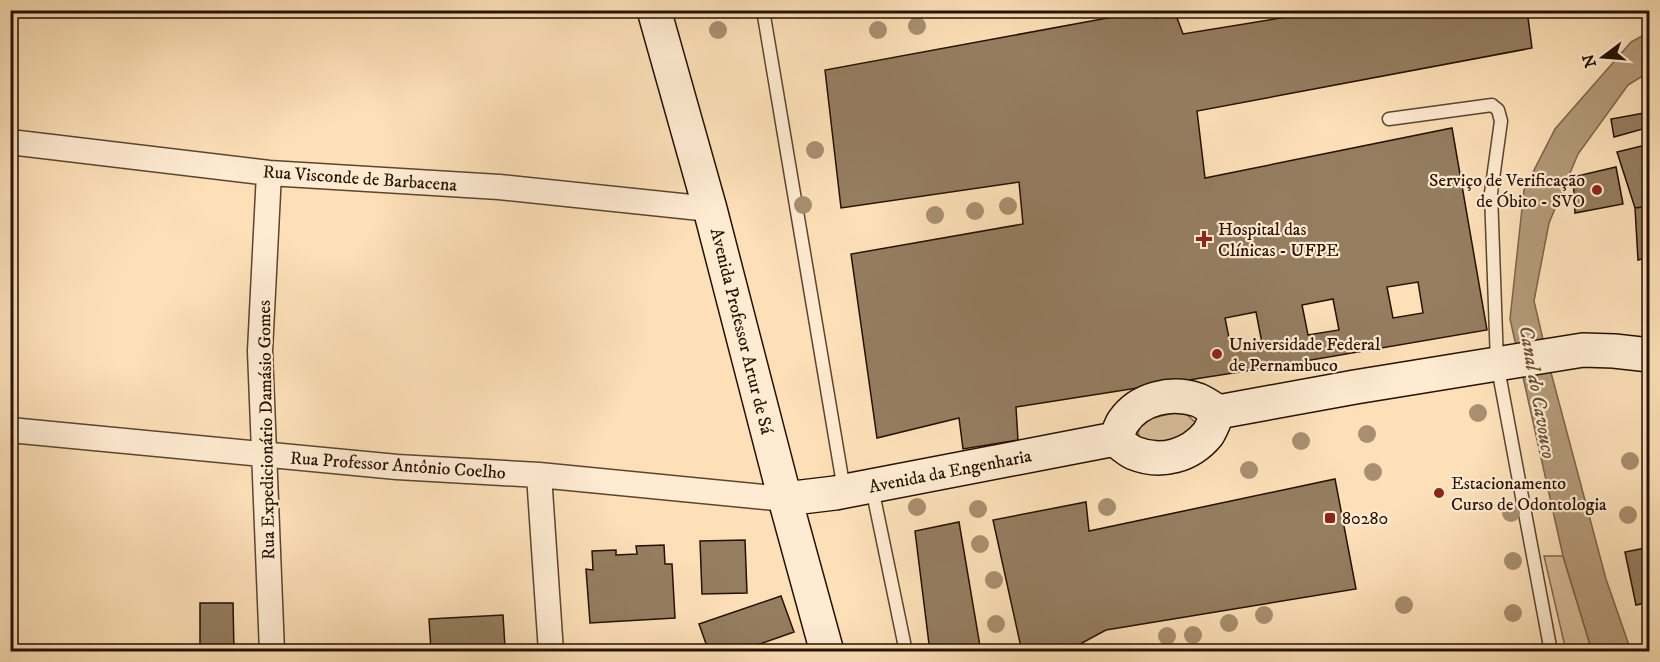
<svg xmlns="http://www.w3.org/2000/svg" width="1660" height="662" viewBox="0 0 1660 662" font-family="'IM FELL DW Pica',serif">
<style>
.green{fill:#d8bd99;stroke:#7e674c;stroke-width:1.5}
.water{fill:#b49a79;stroke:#7b6349;stroke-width:1.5}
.building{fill:#957d60;stroke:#251100;stroke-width:1.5;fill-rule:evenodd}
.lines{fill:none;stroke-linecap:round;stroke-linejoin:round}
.lane-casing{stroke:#5b452e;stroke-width:15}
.street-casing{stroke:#5b452e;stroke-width:27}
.secondary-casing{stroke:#251100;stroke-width:36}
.lane{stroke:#feebd1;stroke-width:12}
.street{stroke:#feebd1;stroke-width:24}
.secondary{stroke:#feebd1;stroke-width:33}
.tree{fill:#a98f70}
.poi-dot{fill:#8f2418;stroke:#feebd1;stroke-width:2}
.labels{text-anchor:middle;stroke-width:4.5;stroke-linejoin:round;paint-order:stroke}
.street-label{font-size:18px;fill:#251100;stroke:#feebd1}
.poi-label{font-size:18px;fill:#251100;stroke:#feebd1;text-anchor:start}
.water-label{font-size:20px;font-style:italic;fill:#654f36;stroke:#feebd1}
</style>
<rect width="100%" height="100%" fill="#fde0b8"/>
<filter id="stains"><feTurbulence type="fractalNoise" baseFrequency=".00333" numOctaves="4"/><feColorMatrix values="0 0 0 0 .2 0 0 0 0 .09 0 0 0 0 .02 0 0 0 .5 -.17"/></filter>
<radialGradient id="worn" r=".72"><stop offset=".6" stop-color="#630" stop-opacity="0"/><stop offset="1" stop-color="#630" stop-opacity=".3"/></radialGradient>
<path class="green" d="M1183,411L1195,422V431L1183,441L1143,446L1138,433L1143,420Z
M1544,556H1563L1592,651H1566Z"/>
<path class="water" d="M1649,32V72L1628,85L1578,154L1549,223L1534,301L1549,365L1606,579L1631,651H1592L1563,556L1510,319L1524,190L1555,129L1631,42Z"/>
<path class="building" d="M1123,10H1153L1155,18L1176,15L1183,34L1330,10H1527L1532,48L1197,111L1205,178L1452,128L1487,330L1246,371L1016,407L1018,440L963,449L959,418L877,438L851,254L1023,224L1019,182L841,208L825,70L1124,15ZM1418,282L1423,313L1393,318L1387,287ZM1333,299L1339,330L1308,335L1302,305ZM1256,312L1262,343L1231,348L1225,318Z
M1650,112V127L1614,137L1611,119Z
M1650,144V206L1635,208L1617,152Z
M1616,167L1623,204L1575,213L1573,177Z
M1650,206V257L1638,260L1635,208Z
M1335,479L1356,589L1106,630L1069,650L1062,652H1022L993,520L1086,502L1089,531Z
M959,522L981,652H930L915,531Z
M745,540L747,593L702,594L700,541Z
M664,545L665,564H672L675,618L590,623L586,569L593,570L592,551L616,550V555L637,554L636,546Z
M1650,547V602L1636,605L1625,552Z
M781,596L794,632L737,652H709L699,624Z
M200,603H233L234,652H200Z
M503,615L505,647L431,650L429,619Z"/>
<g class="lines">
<g class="lane-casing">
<path id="lane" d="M763,10L844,490
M1389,119L1492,105L1498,110L1501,121L1491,193L1497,363L1551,652
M872,488L906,652"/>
</g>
<g class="street-casing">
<path id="street" d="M10,142L269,173L499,187L710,209
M269,173L260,351L272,652
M10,430L397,467L539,475L785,499
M539,475L551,652"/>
</g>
<g class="secondary-casing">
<path id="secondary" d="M654,10L710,209L785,499L827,652
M1115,439C1118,434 1120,427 1123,422C1139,398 1172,391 1198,400C1205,403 1212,408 1218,412L1355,387L1583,350L1614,351L1650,355
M785,499L835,493L1115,439C1121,444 1127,450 1134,453C1161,464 1190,456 1208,434C1212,428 1215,419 1218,412"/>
</g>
<use href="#lane" class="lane"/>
<use href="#street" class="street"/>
<use href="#secondary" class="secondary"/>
</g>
<g class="tree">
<circle cx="917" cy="26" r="9"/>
<circle cx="718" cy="30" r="9"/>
<circle cx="878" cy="30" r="9"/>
<circle cx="815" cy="150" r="9"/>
<circle cx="803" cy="205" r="9"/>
<circle cx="1008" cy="206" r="9"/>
<circle cx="975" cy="211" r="9"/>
<circle cx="935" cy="215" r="9"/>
<circle cx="1478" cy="413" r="9"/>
<circle cx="1367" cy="434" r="9"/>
<circle cx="1301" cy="441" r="9"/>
<circle cx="1630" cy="461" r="9"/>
<circle cx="1249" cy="470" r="9"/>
<circle cx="1373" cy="472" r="9"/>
<circle cx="917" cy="507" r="9"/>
<circle cx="1107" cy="507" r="9"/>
<circle cx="978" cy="509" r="9"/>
<circle cx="1511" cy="513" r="9"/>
<circle cx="1628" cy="515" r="9"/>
<circle cx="980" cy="544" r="9"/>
<circle cx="1513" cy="561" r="9"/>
<circle cx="994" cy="580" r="9"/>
<circle cx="1404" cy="605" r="9"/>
<circle cx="1513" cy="613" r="9"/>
<circle cx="1264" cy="615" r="9"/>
<circle cx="1229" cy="623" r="9"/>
<circle cx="996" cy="624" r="9"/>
<circle cx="1193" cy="635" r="9"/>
<circle cx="1167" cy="636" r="9"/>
</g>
<g class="poi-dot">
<circle cx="1597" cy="190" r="6"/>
<path d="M1201 230h6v6h6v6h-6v6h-6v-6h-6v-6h6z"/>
<circle cx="1217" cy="354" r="6"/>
<circle cx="1439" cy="493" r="6"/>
<rect x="1324" y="512" width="12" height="12" rx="3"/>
</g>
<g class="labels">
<g class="street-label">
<text transform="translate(360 178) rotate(4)" y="6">Rua Visconde de Barbacena</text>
<text transform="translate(742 331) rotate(76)" y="6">Avenida Professor Artur de Sá</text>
<text transform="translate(266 430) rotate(-91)" y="6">Rua Expedicionário Damásio Gomes</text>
<text transform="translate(398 465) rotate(4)" y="6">Rua Professor Antônio Coelho</text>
<text transform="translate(950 471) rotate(-11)" y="6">Avenida da Engenharia</text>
</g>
<g class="poi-label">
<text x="1585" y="186" text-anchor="end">Serviço de Verificação<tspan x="1585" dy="21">de Óbito - SVO</tspan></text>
<text x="1218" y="235">Hospital das<tspan x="1218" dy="21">Clínicas - UFPE</tspan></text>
<text x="1229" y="350">Universidade Federal<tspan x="1229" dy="21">de Pernambuco</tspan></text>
<text x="1451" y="489">Estacionamento<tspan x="1451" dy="21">Curso de Odontologia</tspan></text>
<text x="1342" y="524">80280</text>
</g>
<g class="water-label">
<text transform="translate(1538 392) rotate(80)" y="7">Canal do Cavouco</text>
</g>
</g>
<rect width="1660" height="662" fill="none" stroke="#fde0b8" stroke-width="36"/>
<rect x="12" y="12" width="1636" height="638" fill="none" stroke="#251100" stroke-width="3"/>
<rect x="18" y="18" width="1624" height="626" fill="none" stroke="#251100" stroke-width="1.5"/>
<g transform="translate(1603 57) rotate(254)" stroke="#feebd1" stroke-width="4.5" paint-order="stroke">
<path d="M0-4.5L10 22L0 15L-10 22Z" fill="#251100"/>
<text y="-9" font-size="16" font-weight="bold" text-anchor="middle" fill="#251100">N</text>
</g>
<rect width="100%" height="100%" filter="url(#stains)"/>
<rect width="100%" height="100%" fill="url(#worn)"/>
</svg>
